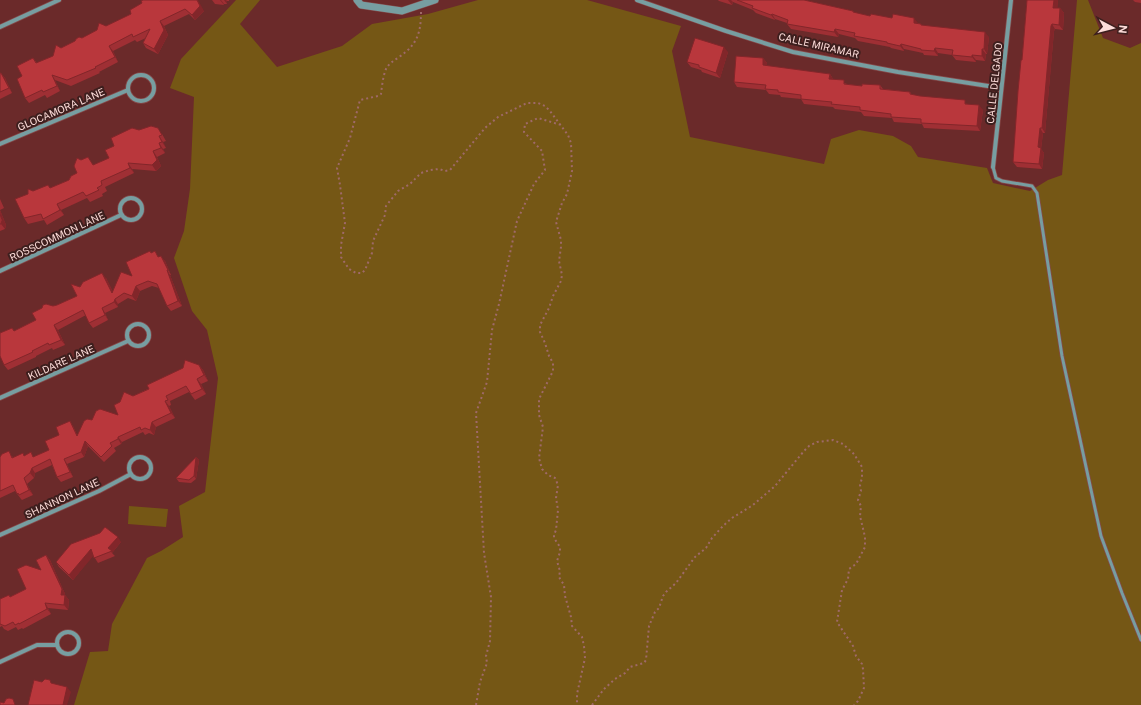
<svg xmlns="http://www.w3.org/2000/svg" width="1141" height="705" viewBox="0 0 1141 705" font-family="'Public Sans',sans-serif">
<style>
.green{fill:#755715}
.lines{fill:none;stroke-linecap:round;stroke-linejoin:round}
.service-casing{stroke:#854a4a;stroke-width:4.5}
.minor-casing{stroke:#854a4a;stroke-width:5.5}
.tertiary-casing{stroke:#854a4a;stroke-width:8}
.path{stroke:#9f6968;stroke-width:2;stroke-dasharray:2 3;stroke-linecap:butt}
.service{stroke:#779ea1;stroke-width:3}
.minor{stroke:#779ea1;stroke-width:4}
.tertiary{stroke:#779ea1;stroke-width:7}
.wall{fill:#9f2f34}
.shaded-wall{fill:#82262a}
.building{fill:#b9373c;stroke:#82262a}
.labels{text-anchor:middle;stroke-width:4;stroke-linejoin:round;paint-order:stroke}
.street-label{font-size:10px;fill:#feddda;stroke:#3d1f1e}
</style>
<rect width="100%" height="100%" fill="#6b2a2a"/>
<path class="green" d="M236,0H260L240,24L277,67L342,46L372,24L428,14L478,0H587L681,26L672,51L690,137L824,164L831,139L859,130L893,136L911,146L918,157L987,168L993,183L1030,191L1048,180L1062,175L1077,0H1088L1103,38L1130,48L1141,43V705H74L90,652L108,651L112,624L147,558L161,551L183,537L179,506L205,492L218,378L207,330L192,311L174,258L184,231L190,189L194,97L170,88L181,59Z
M129,506L168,509L166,527L128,524Z"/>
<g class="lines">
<g class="service-casing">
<path id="service" d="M993,167L996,178L1002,181L1032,186L1037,193L1062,356L1101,536L1122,593L1141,640"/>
</g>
<g class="minor-casing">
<path id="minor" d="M637,0L726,31L793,52L898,72L1001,88
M0,27L59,0
M128 88a13 13 0 1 1 26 0a13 13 0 1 1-26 0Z
M0,144L128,90
M993,167L1011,0
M120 209a11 11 0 1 1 22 0a11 11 0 1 1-22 0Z
M0,271L121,215
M127 335a11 11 0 1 1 22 0a11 11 0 1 1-22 0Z
M0,398L128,341
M129 468a11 11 0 1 1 22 0a11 11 0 1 1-22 0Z
M0,535L99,491L131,474
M57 643a11 11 0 1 1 22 0a11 11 0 1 1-22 0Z
M0,662L37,645H56"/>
</g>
<g class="tertiary-casing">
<path id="tertiary" d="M357,0L361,5L402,11L435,0"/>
</g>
<path class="path" d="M421,12C421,33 417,45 399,57C394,61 389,63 386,69C383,76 382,86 381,94L378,96L360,100L350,138L337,168L340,185L345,223L341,245V257L349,269L356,273H362L365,270L372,253L373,241L385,215L386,206L398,191L410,184L421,173L430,170L439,169L445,171L450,170L485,128L498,117L527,103H538L545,106L550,111L568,135L571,143L572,171L567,194L562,203L556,222L561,240V247L559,261L562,275L561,281L553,296L549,308L540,325V332L545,343L549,356L553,363V371L539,399V415L543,427L539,458L542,469L548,475L555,478L558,485L556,498L558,510L556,530L554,535V538L560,547V552L557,561L560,571L559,577L564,585L565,596L571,617L572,626L582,637L584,646L585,658L577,694V705
M476,705L480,682L487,663L486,656L490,641L491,597L484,553L476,413L487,382L492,330L499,304L517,221L534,184L545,170L542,151L524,132L525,124L538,118L561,125
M592,705L604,689L615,679L625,673L630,667L644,663L646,660L649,626L655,612L659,608L663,596L666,592L676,583L695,557L706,548L712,538L723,526L732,518L753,505L775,486L804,451L809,446L817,442L833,440L843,444L854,454L862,467V478L860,485L861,491L858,500L861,506L860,516L865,537V547L856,564L849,569L848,579L842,590L837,622L853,646L856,656L862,664L863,669L864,688L858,701L854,705"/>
<use href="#service" class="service"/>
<use href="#minor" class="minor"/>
<use href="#tertiary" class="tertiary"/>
</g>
<path class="wall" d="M212,0H229V1H227V4H224V5L215,4Z
M718,0H804L853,11L855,13L870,16L918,23L922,25L989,37L987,54H986L985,61L976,60V62L956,60L952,55L938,53V56L924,55L923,53L904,49V51L891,48L890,47L858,41L855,38L839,34L838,37L791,29L787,24V23L775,19V20L756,13L753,10L733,2L732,5L719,1Z
M1027,0H1058L1057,8H1060L1064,13L1063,30L1055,29L1054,31L1045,133H1043L1041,149L1044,153L1042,169L1017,167L1013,162Z
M1133,0H1141V3L1135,2Z
M142,3L204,11L195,20L189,14L164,26L168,35L158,54L146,48L143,43L146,38L137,42L135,40L113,51L118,62L99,72L100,73L71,86L55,80L60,91L47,98L45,95L29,103L25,98L33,58L37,63L53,56L61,48L131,14Z
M728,52L720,78L702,72L701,70L691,67L687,62Z
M763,58L767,63L766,66L830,74L833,79L847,84L862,86L880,85L883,89L910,92L912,95L968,104L983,110L980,131L924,128L922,124L894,122L892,118L864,116L861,112L835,109L833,107L804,104L801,99L781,97L780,95L769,94L766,90L737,87L734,82Z
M0,73L5,78L12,93L0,99Z
M162,134L166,141L163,142L166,148L163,149L165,153L157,157L161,166L156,171L132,169L134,173L105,187L107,191L102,194L103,196L90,202L87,198L61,210L64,215L47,225L44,220L28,224L24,218L28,194L33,191L50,188L69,180L77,173L81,160L94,165Z
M0,199L4,208L0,210Z
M0,210L6,225L5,229L0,231Z
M151,253L159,257L165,261L171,275H170L182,306L171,311L167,306L159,288L152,286L140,291L136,301L128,298L118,304V307L105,313L108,320L93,328L89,323L86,315L58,330L65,345L53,350L52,348L36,356V357L8,370L4,365L12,328L14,331L36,320L53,306L57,305L77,296L80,287L106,278L113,292L132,276Z
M199,365L203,370L208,381L201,384L206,394L195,400L189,392L170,401L171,405L169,406L175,418L156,427L154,435L149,433L145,435L143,432L122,442L121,444L114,448L116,451L104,462L88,446L84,457L67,464L73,477L61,482L57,477L52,465L35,473L34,478L27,484L33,495L22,500L21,499L15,491L0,498V457L12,456L13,458L24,456L34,457L49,450L59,435L73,426L77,435L92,420L118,415L133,396Z
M196,457L199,460L196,479L191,483L179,482L176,478Z
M121,542L112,553L115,556L98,563L93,555L73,580L59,567L56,562Z
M46,555L50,560L65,594V595L69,600L68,610L48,608L51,614L23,629L22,628L18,630L16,627L8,631L4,629L2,626L0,627V599L10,597L26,589L41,570Z"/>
<path class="shaded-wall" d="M197,0H198L204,11L195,20L192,15Z
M220,0H221L224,4V5Z
M224,0H226L227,1V4Z
M728,0H731L733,2L732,5Z
M1054,0H1058L1057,13L1053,8Z
M1060,8L1064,13L1063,30L1059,25Z
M772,14L775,19V20L771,15Z
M914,18L918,23H914Z
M160,21L164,26L168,35L158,54L154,49Z
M1052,24L1055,29L1054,31L1045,133L1042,128L1051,26Z
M835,29L839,34L838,37L834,32Z
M985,32L989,37L987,54L984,49Z
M901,44L904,49V51L900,46Z
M109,46L113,51L118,62L115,57Z
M724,47L728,52L720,78L716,73Z
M935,48L938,53V56L934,51Z
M982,49L986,54L985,61L982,56Z
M972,55L976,60V62L972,57Z
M763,58L767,63L766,71L763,65Z
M1,73L5,78L12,93L9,88Z
M830,74L833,79V84L829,79Z
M52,75L55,80L60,91L57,86Z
M979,105L983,110L980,131L977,126Z
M1040,128L1043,133L1041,149L1044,153L1042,169L1039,164L1038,147Z
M159,136L163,142L166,148L162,142Z
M159,143L163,149L165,153L161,148Z
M153,151L157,157L161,166L156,171L152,165Z
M128,163L132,169L134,173L130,168Z
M57,204L61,210L64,215L60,210Z
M0,210L6,225L5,229L1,224Z
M161,256L165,261L171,275L168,270Z
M167,270L170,275L182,306L178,301Z
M102,273L106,278L116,298L112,293Z
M136,286L140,291L136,301L132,296Z
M115,299L118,304V307L114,302Z
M102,308L105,313L108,320L105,315Z
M54,325L58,330L65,345L61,340Z
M199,365L203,370L208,381L204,375Z
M197,379L201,384L206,394L202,389Z
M165,401L169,406L175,418L171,413Z
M70,421L73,426L80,441L77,436Z
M152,422L156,427L154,435L150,430Z
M118,437L122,442L121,444L118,439Z
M85,441L88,446L84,457L81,452Z
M196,457L199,460L196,479L194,476Z
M64,459L67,464L73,477L70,472Z
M32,468L35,473L34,478L30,473Z
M24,478L27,484L33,495L29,490Z
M118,537L121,542L112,553L108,548Z
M91,549L95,554L73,580L69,575Z
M46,555L50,560L65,594V595L69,600L68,610L64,605L61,595Z
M45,603L48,608L51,614L47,609Z
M67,687L71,692L67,705H63Z"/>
<path class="building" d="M143,0H197L200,6L192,15L185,9L160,21L164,30L154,49L143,43L150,29L133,37L132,34L109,46L115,57L95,67L96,68L67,80L52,75L57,86L43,92L42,90L25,98L17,79L22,76L17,66L33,58L36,63L53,56L56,45L61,48L75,41L76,39L79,37L82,38L97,30L99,23L106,26L131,14L130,10L142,3L141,1Z
M737,0H804L853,11V12L870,16L871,14L892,18L893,14L914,18V23L921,24V25L985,32L984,49H982V56L972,55V57L952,55L953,50L935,48L934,51L921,50V49L901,44L900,46L887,43V42L854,36L855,33L835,29L834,32L787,24L788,20L772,14L771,15L752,8L753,6Z
M1027,0H1054L1053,8H1060L1059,25L1052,24L1051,26L1042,128H1040L1038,147L1041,148L1039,164L1013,162L1018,91L1021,60H1022Z
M695,38L724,47L716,73L699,67V65L687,62Z
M736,56L763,58V65L830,74L829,79L844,80V84L862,86V84L880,85V89L910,92V94L920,96L965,100V104L979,105L977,126L921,123V119L891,117V114L860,110V107L831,104L832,102L801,99V95L778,92V90L765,89L766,85L734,82Z
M0,73H1L9,88L0,92Z
M151,126L158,128L162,135L159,136L162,142L159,143L161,148L153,151L157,160L152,165L128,163L130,168L101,181L102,185L97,188L99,190L86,196L83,192L57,204L60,210L43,219L41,214L24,218L15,199L28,194V189L33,191L48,185L50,188L69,180L71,176L77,173L74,166L77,158L81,160L88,157L93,165L109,158L105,150L114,146L111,138L132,128L139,130Z
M0,214L2,220L1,224H0Z
M150,251L151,253L155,251L158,257L161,256L168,270H167L178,301L167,306L157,284L148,281L136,286L132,296L124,293L115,299L114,302L102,308L105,315L89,323L83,310L54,325L61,340L49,345L48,343L32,351L33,352L4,365L0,356V333L12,328L14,331L36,320L32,313L42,308L43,305L46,304L53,306L57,305L77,296L71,284L80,287L83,282L102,273L112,293L121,272L132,276L126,262Z
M185,360L199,365L204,375L197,379L202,389L191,394L186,386L166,396L168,400L165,401L171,413L152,422L150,430L145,428L141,430L140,427L118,437V439L110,443L112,446L101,457L85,441L81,452L64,459L70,472L57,477L50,459L32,468L30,473L24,478L29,490L19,495L18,493L17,494L13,485L0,491V457L2,454L9,451L12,458L23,453L24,456L31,452L33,457L49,450L45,441L59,435L56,427L70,421L77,436L84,421L87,419L92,420L96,411L100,409L118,415L114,405L120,402L124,392L133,396L149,389L147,385L183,368Z
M196,457L194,476L189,480L176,478Z
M105,527L118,537L108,548L112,551L94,558L91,549L69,575L56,562L71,544L100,533Z
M46,555L62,589L61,595H65L64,605L45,603L47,609L19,624V623L15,625L13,622L5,626L0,624V599L9,595L10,597L26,589L17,569L26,565L41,570L36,560Z
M45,679L50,680L51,683L67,687L63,705H28L34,680L42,682Z
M9,698L13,699L15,705H0V702L4,703L6,699Z"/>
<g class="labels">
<g class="street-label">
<text transform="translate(819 45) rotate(13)" y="4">CALLE MIRAMAR</text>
<text transform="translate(994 83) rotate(-84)" y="4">CALLE DELGADO</text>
<text transform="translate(61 109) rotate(-23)" y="4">GLOCAMORA LANE</text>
<text transform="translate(57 236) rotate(-25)" y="4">ROSSCOMMON LANE</text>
<text transform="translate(61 362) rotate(-24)" y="4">KILDARE LANE</text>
<text transform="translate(62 498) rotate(-25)" y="4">SHANNON LANE</text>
</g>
</g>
<g transform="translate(1113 28) rotate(97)" stroke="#3d1f1e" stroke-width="3" paint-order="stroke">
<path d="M0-3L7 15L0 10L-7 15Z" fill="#feddda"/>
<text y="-6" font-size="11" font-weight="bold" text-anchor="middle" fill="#feddda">N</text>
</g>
</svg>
